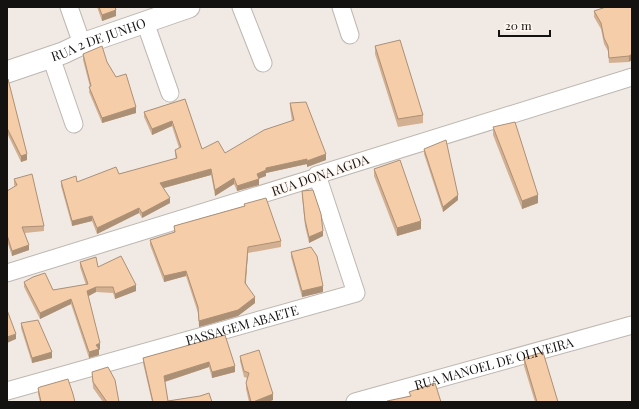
<svg xmlns="http://www.w3.org/2000/svg" width="639" height="409" viewBox="0 0 639 409" font-family="'Playfair Display',serif">
<style>
.lines{fill:none;stroke-linecap:round;stroke-linejoin:round}
.minor-casing{stroke:#beb7b2;stroke-width:19}
.tertiary-casing{stroke:#beb7b2;stroke-width:23}
.minor{stroke:#fff;stroke-width:17}
.tertiary{stroke:#fff;stroke-width:21}
.wall{fill:#d3b091}
.shaded-wall{fill:#ac9076}
.building{fill:#f5cda9;stroke:#ac9076}
.labels{text-anchor:middle;stroke-width:3;stroke-linejoin:round;paint-order:stroke}
.street-label{font-size:13px;fill:#141210;stroke:#fef7f1}
</style>
<rect width="100%" height="100%" fill="#f1eae4"/>
<g class="lines">
<g class="minor-casing">
<g id="minor">
<path d="M69,7L82,44"/>
<path d="M241,7L263,63"/>
<path d="M341,7L350,35"/>
<path d="M145,22L170,93"/>
<path d="M51,57L74,124"/>
<path d="M7,273L314,178L317,175L632,77"/>
<path id="s1" d="M7,391L356,293L317,175"/>
<path id="s2" d="M355,402L632,325"/>
</g>
</g>
<g class="tertiary-casing">
<g id="tertiary">
<path id="s3" d="M7,72L63,53L82,44L189,7"/>
</g>
</g>
<use href="#minor" class="minor"/>
<use href="#tertiary" class="tertiary"/>
</g>
<path class="wall" d="M97,7H115L116,16L102,21Z
M604,7H632L629,62L609,63L608,51L604,44L601,29L594,17V11L605,8Z
M375,46L423,115V123L398,127L375,54Z
M83,54L107,62L136,113L102,123L89,92L90,87L83,60Z
M7,80L27,160L21,162L7,133Z
M185,99L202,149L225,153L292,121L290,108V103L326,160L307,167V164L266,173V176L259,179V185L237,191L234,184L215,196L211,175L164,188L170,203L142,218L139,213L97,234L92,221L72,226L61,186V181L77,182L119,174L176,159L175,155V150L179,148L172,126L152,135L144,117V112Z
M493,127L538,203L522,209L493,135Z
M424,149L458,200L443,212L424,154Z
M374,169L421,229L397,236L374,176Z
M14,179L44,226V231L25,233L29,250L12,256L7,241V191L15,186L14,185Z
M302,191L323,236L309,243L305,226L302,196Z
M244,204L281,241V247L248,253L246,283L255,303L238,316L199,327L198,313L186,276L164,282L150,245V240L174,233V226L244,206Z
M291,252L323,292L302,297L291,257Z
M80,262L98,267L136,291L115,299L113,293L96,292L88,296L100,349L99,350V355L89,358L71,304L40,319L24,287V282L53,290L86,285L80,267Z
M21,323L52,358L32,363L21,328Z
M225,335L235,372L212,378L209,367L165,382L168,401L152,402L143,363V358Z
M240,356L273,400L268,402H249L246,389V383L247,378L244,377L240,361Z
M524,358L558,402H535L524,366Z
M92,372L119,402H103L93,388Z
M38,388L75,402H40L38,394Z"/>
<path class="shaded-wall" d="M116,10V16L102,21V15Z
M632,54V60L629,62V56Z
M136,107V113L102,123V118Z
M172,121V126L152,135V129Z
M27,154V160L21,162V156Z
M326,154V160L307,167V161Z
M307,159V164L266,173V176L257,179V174L266,168Z
M211,169V175L160,189V183Z
M234,178V184L215,196V190Z
M259,179V185L237,191V186Z
M458,195V200L443,212V207Z
M538,195V203L522,209V201Z
M170,198V203L142,218V213Z
M139,208V213L97,234V228Z
M92,216V221L72,226V221Z
M421,221V229L397,236V228Z
M323,231V236L309,243V237Z
M29,245V250L12,256V251Z
M248,247V253L245,288V283Z
M186,271V276L164,282V276Z
M136,285V291L115,299V294Z
M323,286V292L302,297V291Z
M96,287V292L87,297V291Z
M255,297V303L238,316L199,327V321Z
M71,299V304L40,319V313Z
M16,334V339L7,343V337Z
M100,343V349L99,350V355L89,358V352L96,345Z
M52,352V358L32,363V358Z
M209,362V367L164,382V376Z
M235,366V372L212,378V372Z
M273,394V400L268,402H253Z"/>
<path class="building" d="M99,7H115L116,10L102,15Z
M606,7H632V54L629,56L609,58L608,46L604,38L601,23L594,11Z
M400,40L423,115L398,119L375,46Z
M102,46L107,62L116,77L126,74L136,107L102,118L89,87L91,86L83,54Z
M8,79L27,154L21,156L7,128V80Z
M185,99L202,149L218,141L225,153L264,130L294,120L290,103L306,102L326,154L307,161V159L266,168V170L257,174L259,179L237,186L234,178L215,190L211,169L160,183L170,198L142,213L139,208L97,228L92,216L72,221L61,181L76,176L77,182L116,167L119,174L177,158L175,150L181,147L172,121L152,129L144,112Z
M515,122L538,195L522,201L493,127Z
M446,140L458,195L443,207L424,149Z
M400,160L421,221L397,228L374,169Z
M32,174L44,226L22,227L29,245L12,251L7,235V191L17,185L14,179Z
M313,190L321,214L323,231L309,237L305,220L302,191Z
M266,198L281,241L248,247L245,283L255,297L238,310L199,321L198,307L186,271L164,276L150,240L175,232L174,226L245,206L244,204Z
M311,247L317,256L323,286L302,291L291,252Z
M121,256L136,285L115,294L113,287H96L87,291L100,343L96,345L99,349L89,352L71,299L40,313L24,282L33,277L45,273L53,290L88,284L80,262L96,257L98,267Z
M7,310L16,334L7,337Z
M38,320L52,352L32,358L21,323Z
M225,335L235,366L212,372L209,362L164,376L168,401L200,396L209,393L212,402H153L143,358Z
M259,350L273,394L253,402H251L246,383L249,373L244,371L240,356Z
M543,352L558,402H537L524,358Z
M108,367L115,380L119,402H107L93,382L92,372Z
M68,379L73,394L75,402H41L38,388L40,387Z
M435,383L441,402H387V401L411,396L409,392Z"/>
<g class="labels">
<g class="street-label">
<text dy="5" stroke="none"><textPath href="#s3" startOffset="97">RUA 2 DE JUNHO</textPath></text>
<text transform="translate(320 175) rotate(-19)" y="5">RUA DONA AGDA</text>
<text dy="5" stroke="none"><textPath href="#s1" startOffset="244">PASSAGEM ABAETE</textPath></text>
<text dy="5" stroke="none"><textPath href="#s2" startOffset="144">RUA MANOEL DE OLIVEIRA</textPath></text>
</g>
</g>
<rect width="639" height="409" fill="none" stroke="#141210" stroke-width="16"/>
<path d="M499 30v6h51v-6" fill="none" stroke="#141210" stroke-width="2"/>
<text x="505" y="30" font-size="12" fill="#141210" stroke="#fef7f1" stroke-width="3" paint-order="stroke">20 m</text>
</svg>
